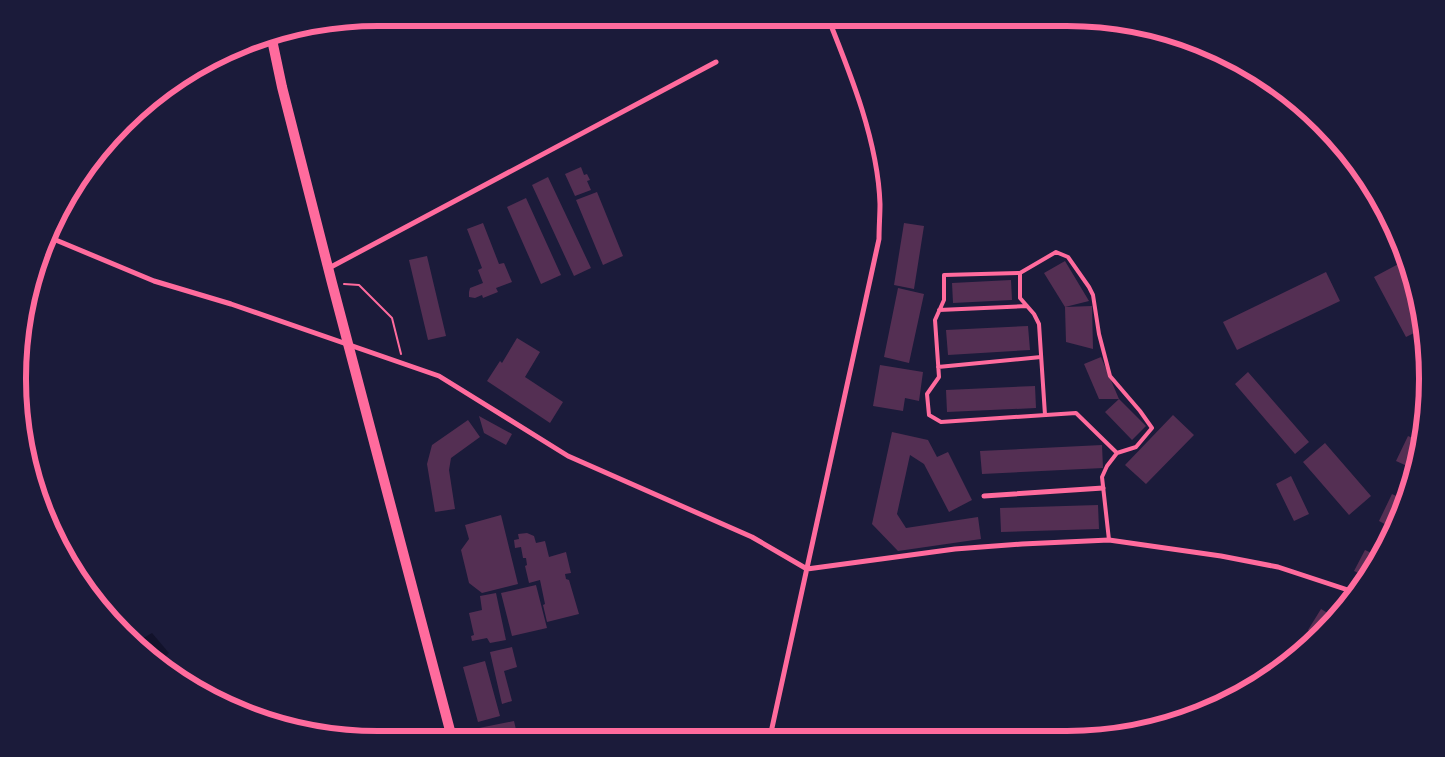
<svg xmlns="http://www.w3.org/2000/svg" width="1445" height="757" viewBox="0 0 1445 757" font-family="'PT Sans Narrow',sans-serif">
<style>
.water{fill:#12122b}
.building{fill:#542f53}
.lines{fill:none;stroke-linecap:round;stroke-linejoin:round}
.path{stroke:#ff6b9d;stroke-width:2}
.service{stroke:#ff6b9d;stroke-width:4}
.minor{stroke:#ff6b9d;stroke-width:5}
.secondary{stroke:#ff6b9d;stroke-width:10}
.rim{fill:none;stroke:#ff6b9d;stroke-width:6}
</style>
<rect width="100%" height="100%" fill="#1b1b3a"/>
<path class="water" d="M152,633L169,653L158,664L135,643Z"/>
<path class="building" d="M581,167L584,175L587,174L590,180L587,181L591,190L575,196L565,174Z
M548,177L591,268L574,276L532,185Z
M597,192L623,256L603,265L576,200Z
M526,198L561,275L541,284L507,207Z
M483,223L499,264L504,263L512,282L496,288L498,292L483,298L482,295L475,298L469,297V292L470,288L483,283L478,270L482,268L467,229Z
M904,223L924,226L914,289L894,285Z
M427,256L446,336L428,340L409,260Z
M1065,261L1089,301L1065,307L1044,273Z
M1404,261L1412,276L1424,328L1406,337L1374,277Z
M1326,272L1340,301L1237,350L1223,322Z
M1011,280L1012,300L953,303L952,283Z
M898,288L924,294L909,363L884,357Z
M1092,306L1093,349L1066,342L1065,307Z
M1028,326L1030,350L948,355L946,330Z
M517,338L540,352L525,377L563,402L550,423L487,381L500,361L502,363Z
M1101,357L1119,399H1099L1084,364Z
M880,365L923,372L919,401L905,398L903,411L873,406Z
M1248,372L1309,442L1295,454L1235,384Z
M1035,386L1036,408L947,412L946,390Z
M1426,391L1427,402L1424,416L1419,415Z
M1119,399L1146,426L1132,440L1105,412Z
M1173,415L1194,435L1146,484L1125,465Z
M479,416L512,434L506,445L484,433Z
M468,420L480,437L451,458L449,470L455,509L435,512L427,464L432,445Z
M892,432L928,440L937,457L948,452L972,500L949,512L924,464L910,455L897,514L906,528L978,517L981,539L898,551L872,524Z
M1408,436L1420,441L1416,470L1396,461Z
M1325,443L1371,496L1349,515L1303,462Z
M1102,445L1103,468L982,474L980,451Z
M1291,476L1309,514L1294,521L1276,484Z
M1392,494L1405,500L1394,529L1379,521Z
M1098,505L1099,529L1001,532L1000,508Z
M501,515L518,584L482,593L469,583L461,550L469,539L465,525Z
M527,533L534,536L536,543L545,541L549,557L566,552L571,573L565,574L566,579L569,580L579,614L547,622L543,605L545,604L540,580L529,583L525,566L527,565L526,558H523L521,547L515,548L514,540L519,539L518,534Z
M1365,550L1378,556L1365,576L1354,571Z
M536,585L547,628L512,636L501,593Z
M496,593L506,640L490,643L487,638L472,641L471,636L474,635L469,613L482,610L480,596Z
M1321,609L1336,618L1316,635L1308,630Z
M512,647L517,667L504,671L512,701L502,704L490,652Z
M485,661L500,716L478,722L463,667Z
M514,721L518,738H482L479,728Z"/>
<g class="lines">
<path class="path" d="M344,284L359,285L392,318L401,354"/>
<path class="service" d="M1020,273V298L1034,314L1039,324L1045,415
M939,310L1027,306
M938,367L1041,357
M1417,422L1423,425
M1109,540L1102,477L1107,466L1117,453L1136,447L1152,428L1140,411L1110,376L1099,334L1093,295L1089,287L1068,257L1056,252L1020,273L944,275V300L935,320L939,377L927,394L929,415L941,422L1076,413L1117,453"/>
<path class="minor" d="M51,238L154,281L231,304L439,376L568,456L752,537L807,569L955,549L1022,544L1109,540L1221,556L1278,567L1354,592
M329,268L716,62
M984,496L1103,488
M770,737L879,239C879,227 880,215 880,204C878,142 851,75 828,18"/>
<path class="secondary" d="M271,35L282,87L332,283L452,738"/>
</g>
<path d="M0 0H1445V757H0ZM378 26H1067A352 352 0 0 1 1419 378V379A352 352 0 0 1 1067 731H378A352 352 0 0 1 26 379V378A352 352 0 0 1 378 26Z" fill="#1b1b3a" fill-rule="evenodd"/>
<path class="rim" d="M378 26H1067A352 352 0 0 1 1419 378V379A352 352 0 0 1 1067 731H378A352 352 0 0 1 26 379V378A352 352 0 0 1 378 26Z"/>
</svg>
